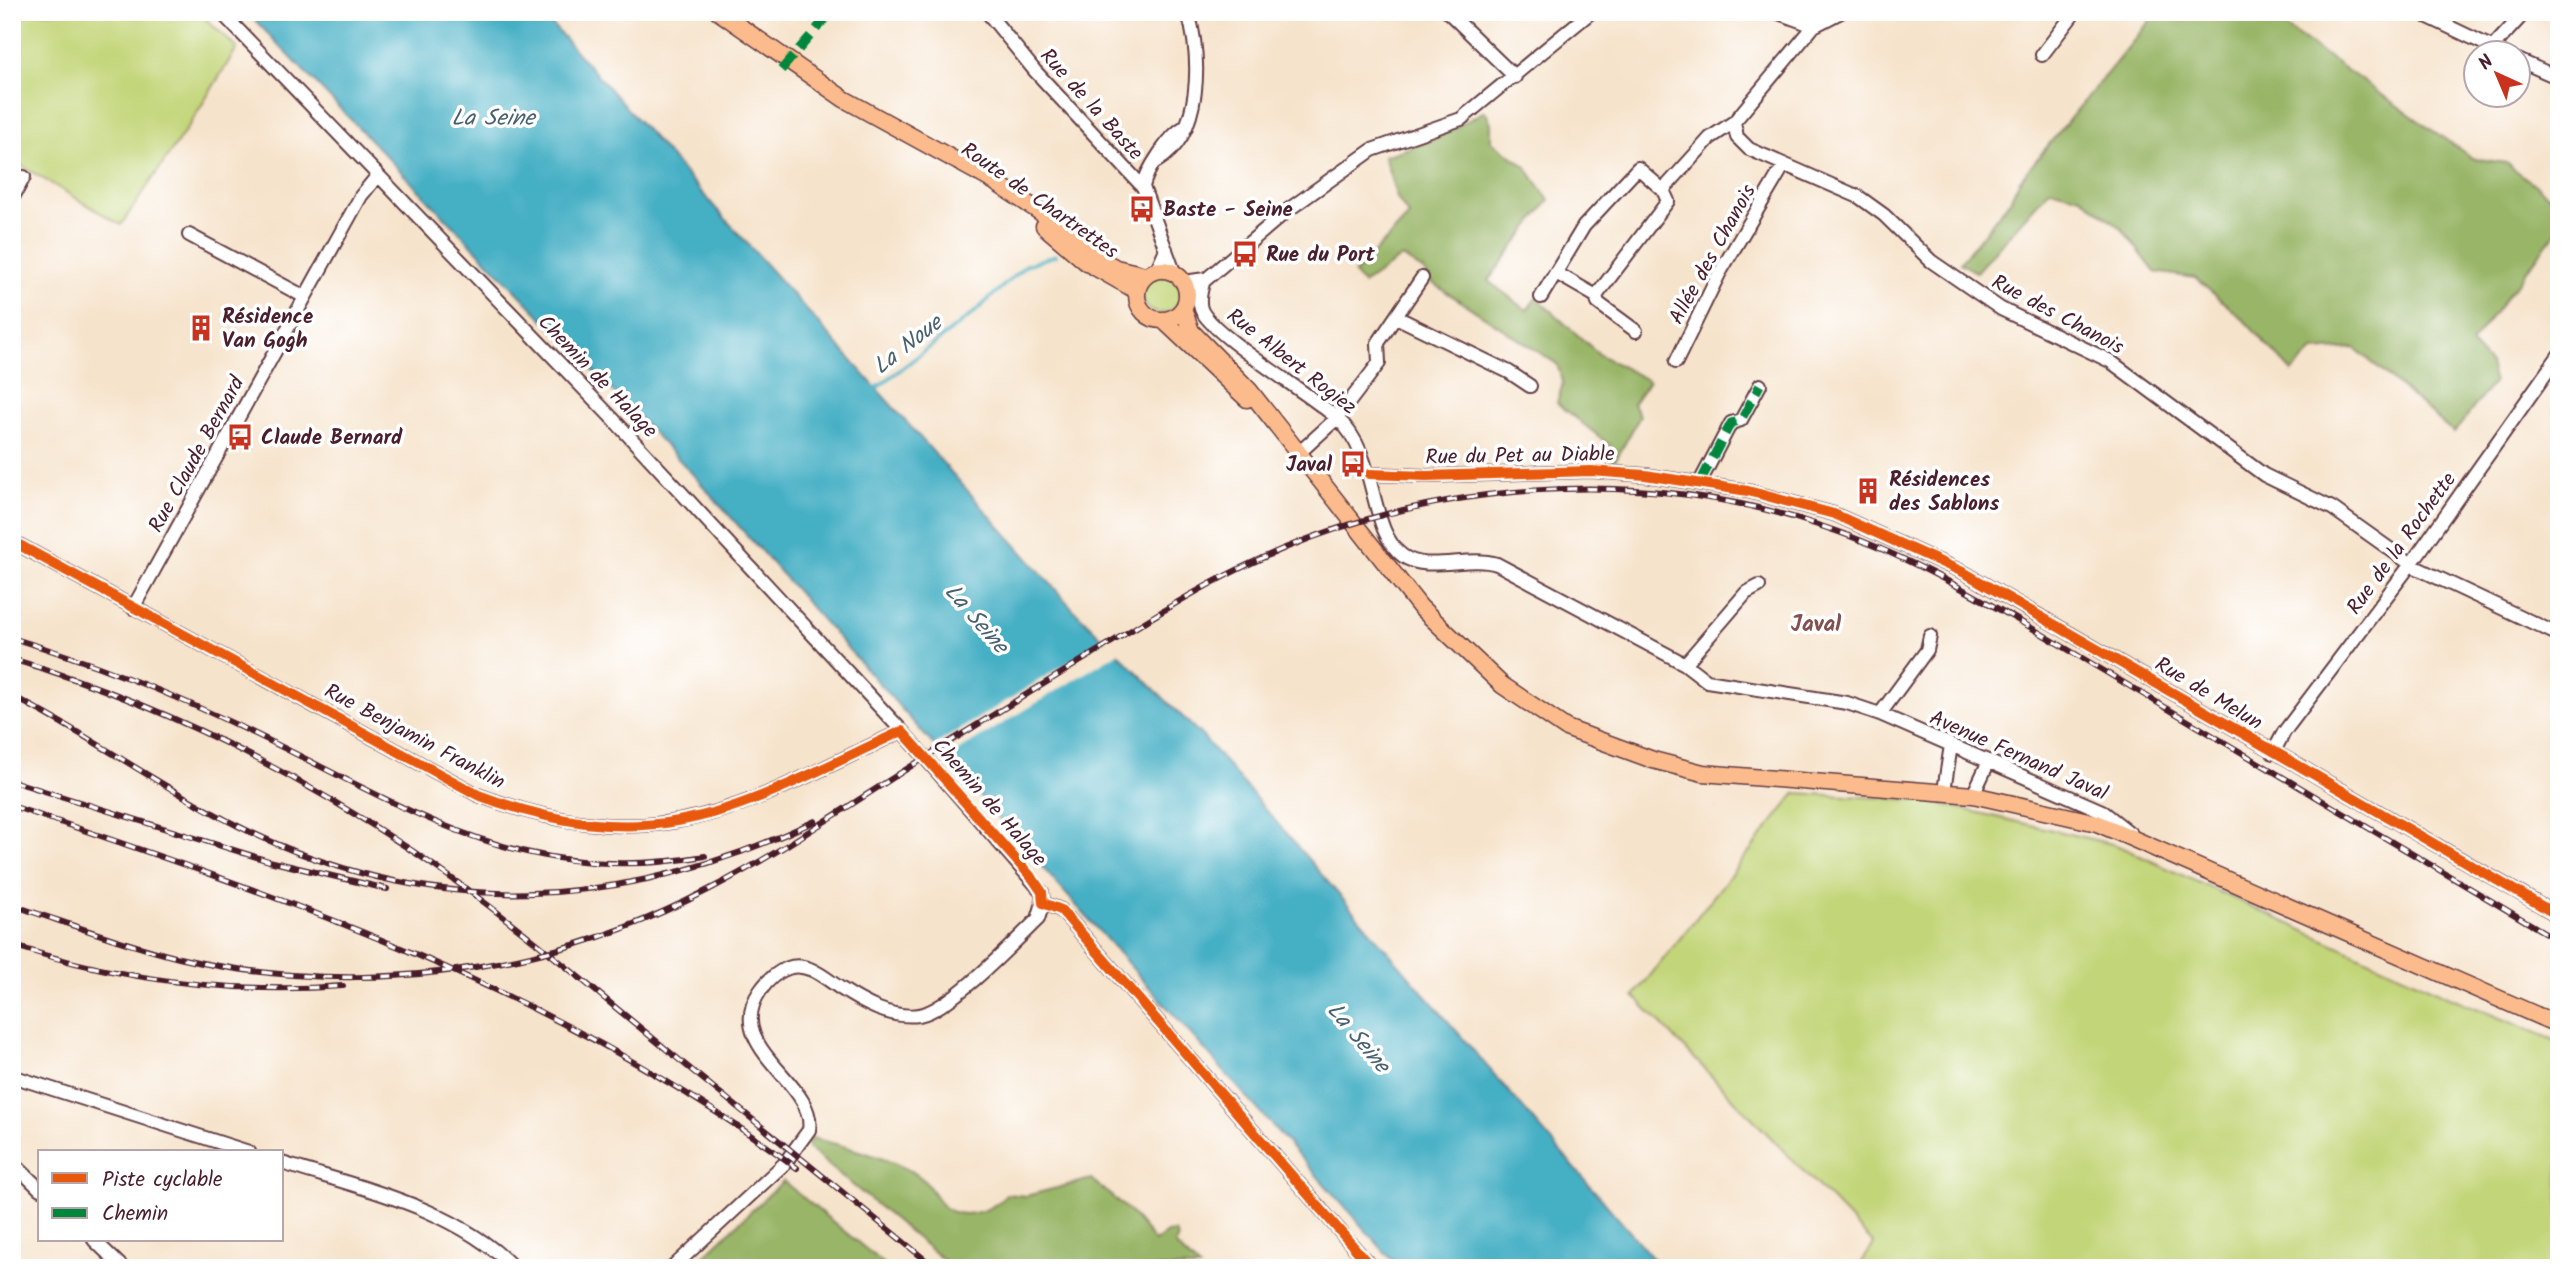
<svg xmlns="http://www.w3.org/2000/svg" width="2571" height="1280" viewBox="0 0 2571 1280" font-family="Kalam,sans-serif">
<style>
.green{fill:#c2d578;stroke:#867a52;stroke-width:2}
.forest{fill:#99b668;stroke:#726a4a;stroke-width:2}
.water{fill:#45afc4;stroke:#486778;stroke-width:2}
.pier{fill:#f6e3cb}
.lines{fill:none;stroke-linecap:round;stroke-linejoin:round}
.stream{stroke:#45afc4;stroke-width:3.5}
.minor-casing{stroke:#643c43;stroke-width:16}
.major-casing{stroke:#643c43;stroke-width:19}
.minor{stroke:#fff;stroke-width:12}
.major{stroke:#fbbb8c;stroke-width:16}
.rail-casing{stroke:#4a1f2b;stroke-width:6}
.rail{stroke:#fff;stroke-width:3.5;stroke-dasharray:10;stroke-linecap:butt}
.quiet{stroke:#00873e;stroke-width:9;stroke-dasharray:18 9;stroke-linecap:butt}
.cycleway-casing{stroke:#fff;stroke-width:15}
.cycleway{stroke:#e8590c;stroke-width:10}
.labels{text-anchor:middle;stroke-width:7;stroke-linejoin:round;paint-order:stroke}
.street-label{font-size:21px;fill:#4a1f2b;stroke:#fff}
.poi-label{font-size:21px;font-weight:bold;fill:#4a1f2b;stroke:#fff;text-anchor:start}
.water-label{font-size:23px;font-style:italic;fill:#486070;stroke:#fff}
.neighbourhood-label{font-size:23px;font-weight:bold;fill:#83514e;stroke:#fff}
</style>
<rect width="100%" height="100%" fill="#fff"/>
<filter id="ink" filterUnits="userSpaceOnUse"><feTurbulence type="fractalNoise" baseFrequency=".0143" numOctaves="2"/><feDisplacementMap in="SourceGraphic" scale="14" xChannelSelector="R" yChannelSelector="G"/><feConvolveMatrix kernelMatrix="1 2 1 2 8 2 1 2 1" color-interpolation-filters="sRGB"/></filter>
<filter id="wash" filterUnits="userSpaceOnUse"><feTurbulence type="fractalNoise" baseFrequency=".00686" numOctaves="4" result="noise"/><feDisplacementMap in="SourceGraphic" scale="28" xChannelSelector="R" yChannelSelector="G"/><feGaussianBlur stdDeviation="1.57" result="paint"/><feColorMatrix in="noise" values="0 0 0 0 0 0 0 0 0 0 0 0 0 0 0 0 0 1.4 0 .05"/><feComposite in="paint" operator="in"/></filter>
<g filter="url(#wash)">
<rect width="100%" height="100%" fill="#f6e3cb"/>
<path class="green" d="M12,12H198L237,48L190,124L121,225L12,160Z
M1142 294a19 19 0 1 1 38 0a19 19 0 1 1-38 0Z
M1796,793L1928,801L2116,845L2452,998L2559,1042V1268H1858L1874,1244L1634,996Z"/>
<path class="forest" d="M2157,12H2264L2472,158L2506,163L2559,203V228L2471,344L2490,364L2494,381L2454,433L2355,348L2313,351L2292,372L2242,318L2195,278L2155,272L2122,229L2081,197L2050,189L1976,272L1960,263L2011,199L2019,181Z
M1485,111L1491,123V141L1526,167L1549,200L1488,281L1527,310L1536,298L1600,355L1649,381L1633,404L1640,416L1614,463L1607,460L1611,446L1557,403L1563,383L1557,364L1431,282L1424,271L1402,257L1363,284L1354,274L1409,216L1397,198L1384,156L1431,141Z
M812,1138C838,1144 899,1161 920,1177C933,1186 937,1207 953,1212C971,1218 996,1209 1006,1194L1026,1196L1091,1179L1130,1212L1155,1242L1167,1233L1175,1232L1178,1237L1175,1245L1199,1268H953L809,1149L807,1144Z
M783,1181L889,1268H691Z"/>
<path class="water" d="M247,12H541L1073,609L1202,736L1661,1268H1399L688,469Z"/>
<path class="pier" d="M1108,638L1121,651L942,761L930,748Z"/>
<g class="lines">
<path class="stream" d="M874,390L975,312L1026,265L1056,255"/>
</g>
</g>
<g filter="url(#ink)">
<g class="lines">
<g class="minor-casing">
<path id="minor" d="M221,12L614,420L902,731L1042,892L1043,903L1038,919C1014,942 950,1010 919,1015C891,1019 863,1003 840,988C825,978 807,961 788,968C776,972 767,981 760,991C721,1048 817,1082 809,1130L784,1164L672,1268
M987,12L1035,71L1143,187
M1448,12L1515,77
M1776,12L1814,26L1841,12
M2418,12L2502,52
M1814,26L1734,122L1737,137L1749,149L1859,197L1884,215L1931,261L2001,309L2110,361L2264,475L2332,508L2415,567L2559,635
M2492,48L2525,12
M2042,55L2075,12
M2518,60L2559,78
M1157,161C1203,134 1201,58 1188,12
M1143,187L1174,272
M1143,187C1146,171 1169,136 1183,128
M12,199L24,177
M189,235L305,297
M1157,269L1166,249
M1556,273L1596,296L1668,201L1663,190
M1184,282L1205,279
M1203,283C1201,291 1198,300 1201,309C1211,335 1311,394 1338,419C1379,456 1368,531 1403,556C1427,573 1467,555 1497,564L1685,664L1707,681L1847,703L1880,714L2102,811L2131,834
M1596,296L1598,303L1636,331
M1541,297L1584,226L1638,168L1663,190L1710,138L1734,122
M1186,303L1197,287L1288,210L1372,150L1461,119L1591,12
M1396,317L1509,372L1530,386
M1676,362L1719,274L1784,165
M1300,452L1337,418L1379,363L1378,343L1422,278
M1370,474L1426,476L1591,471L1645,475L1748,491L1834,514L1965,573L2559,916
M1700,482L1731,423L1741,420L1760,385
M12,541L478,795C661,863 739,807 902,731
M133,608L361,196L378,175
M1685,664L1746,593L1759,586
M1880,714L1927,650L1930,636
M2273,753L2284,732L2411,564L2559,355
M1944,791L1951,745
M1973,795L1989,761
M1043,903L1061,910L1372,1268
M12,1076L249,1152
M12,1162L40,1189
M282,1163C360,1188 454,1207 514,1268
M94,1240L123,1268"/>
</g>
<g class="major-casing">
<path id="major" d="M719,12L844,99L995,182L1052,220L1100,259L1116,268L1145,275
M1044,226L1086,262L1137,291
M1137 295a25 25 0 1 1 50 0a25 25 0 1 1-50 0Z
M1183,309L1191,331L1249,390L1420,607L1502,685L1566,728L1653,760L1703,773L1973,795L2097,823L2559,1025
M1163,320L1247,399"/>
</g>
<use href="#minor" class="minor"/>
<use href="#major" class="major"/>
<g class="rail-casing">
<path id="rail" d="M12,638C92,662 170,693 245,729C405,805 517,889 705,856
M12,659C155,701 291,770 414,852C503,912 584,982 666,1049C755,1122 846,1194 935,1268
M12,696C90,735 160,787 238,826C429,922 625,911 815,821
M12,781L269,861L387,889
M12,806C292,900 557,991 797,1168
M12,905C67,923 122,944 179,958C296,985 418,983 535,955C681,922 790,843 913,765C971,728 1031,692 1089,656C1145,622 1200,586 1260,559C1432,480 1644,465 1824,527C1897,551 1964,589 2030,627L2559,941
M12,945C119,980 231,994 343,986"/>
</g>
<use href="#rail" class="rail"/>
<path class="quiet" d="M781,70L831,12
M1700,482L1731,423L1741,420L1760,385"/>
<g class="cycleway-casing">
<path id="cycleway" d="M1370,474L1426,476L1591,471L1645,475L1748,491L1834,514L1965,573L2559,916
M12,541L478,795C661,863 739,807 902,731L1033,879L1042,892L1043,903L1061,910L1372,1268"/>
</g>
<use href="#cycleway" class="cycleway"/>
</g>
</g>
<defs>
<g id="bus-bare" transform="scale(2.1)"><path d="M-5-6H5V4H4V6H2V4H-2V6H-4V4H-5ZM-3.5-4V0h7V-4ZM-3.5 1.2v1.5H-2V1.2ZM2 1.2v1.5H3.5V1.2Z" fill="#c8321e" stroke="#fff" stroke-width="2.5" paint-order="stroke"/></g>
<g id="building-bare" transform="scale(2.1)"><path d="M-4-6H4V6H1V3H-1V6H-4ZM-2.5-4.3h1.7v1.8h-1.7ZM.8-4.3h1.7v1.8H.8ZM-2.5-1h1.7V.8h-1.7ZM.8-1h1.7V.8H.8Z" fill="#c8321e" stroke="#fff" stroke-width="2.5" paint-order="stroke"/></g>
</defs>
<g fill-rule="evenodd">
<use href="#bus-bare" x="1142" y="209"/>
<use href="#bus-bare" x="1245" y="254"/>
<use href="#building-bare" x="201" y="328"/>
<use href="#bus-bare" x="240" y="437"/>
<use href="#bus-bare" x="1353" y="464"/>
<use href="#building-bare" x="1868" y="491"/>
</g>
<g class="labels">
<g class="street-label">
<text transform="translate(1092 104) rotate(48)" y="7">Rue de la Baste</text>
<text transform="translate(1040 200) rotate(35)" y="7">Route de Chartrettes</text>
<text transform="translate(1712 254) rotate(-61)" y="7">Allée des Chanois</text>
<text transform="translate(2058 314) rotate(28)" y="7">Rue des Chanois</text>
<text transform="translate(1292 361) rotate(38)" y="7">Rue Albert Rogiez</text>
<text transform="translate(598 376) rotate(46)" y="7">Chemin de Halage</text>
<text transform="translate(196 454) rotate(-61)" y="7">Rue Claude Bernard</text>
<text transform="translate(1520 455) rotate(-1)" y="7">Rue du Pet au Diable</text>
<text transform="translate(2401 543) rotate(-54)" y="7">Rue de la Rochette</text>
<text transform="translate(2209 693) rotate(31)" y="7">Rue de Melun</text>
<text transform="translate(415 736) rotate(28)" y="7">Rue Benjamin Franklin</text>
<text transform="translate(2019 755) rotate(24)" y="7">Avenue Fernand Javal</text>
<text transform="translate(990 802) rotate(49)" y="7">Chemin de Halage</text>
</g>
<g class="poi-label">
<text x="1163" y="216">Baste - Seine</text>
<text x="1266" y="261">Rue du Port</text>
<text x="222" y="323">Résidence<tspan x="222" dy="24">Van Gogh</tspan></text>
<text x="261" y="444">Claude Bernard</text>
<text x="1332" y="471" text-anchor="end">Javal</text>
<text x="1889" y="486">Résidences<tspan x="1889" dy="24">des Sablons</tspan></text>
</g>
<g class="water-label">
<text x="493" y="125">La Seine</text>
<text transform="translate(907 344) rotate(-38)" y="8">La Noue</text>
<text transform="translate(977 618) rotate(49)" y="8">La Seine</text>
<text transform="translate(1359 1037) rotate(50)" y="8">La Seine</text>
</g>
<g class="neighbourhood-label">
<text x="1816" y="631">Javal</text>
</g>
</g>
<rect width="2571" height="1280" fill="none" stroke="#fff" stroke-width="42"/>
<rect x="38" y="1150" width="245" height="91" fill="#ffffff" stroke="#b7a5aa" stroke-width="2"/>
<rect x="52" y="1173" width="35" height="10" fill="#e8590c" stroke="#b7a5aa" stroke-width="2"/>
<text x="102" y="1186" font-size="21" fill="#4a1f2b">Piste cyclable</text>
<rect x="52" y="1208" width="35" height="10" fill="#00873e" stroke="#b7a5aa" stroke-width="2"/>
<text x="102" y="1220" font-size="21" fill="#4a1f2b">Chemin</text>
<g transform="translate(2497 74) rotate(316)"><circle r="33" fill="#ffffff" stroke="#b7a5aa" stroke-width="2"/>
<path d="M0-5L12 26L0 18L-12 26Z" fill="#c8321e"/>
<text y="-10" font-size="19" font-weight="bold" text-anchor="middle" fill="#4a1f2b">N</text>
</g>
</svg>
